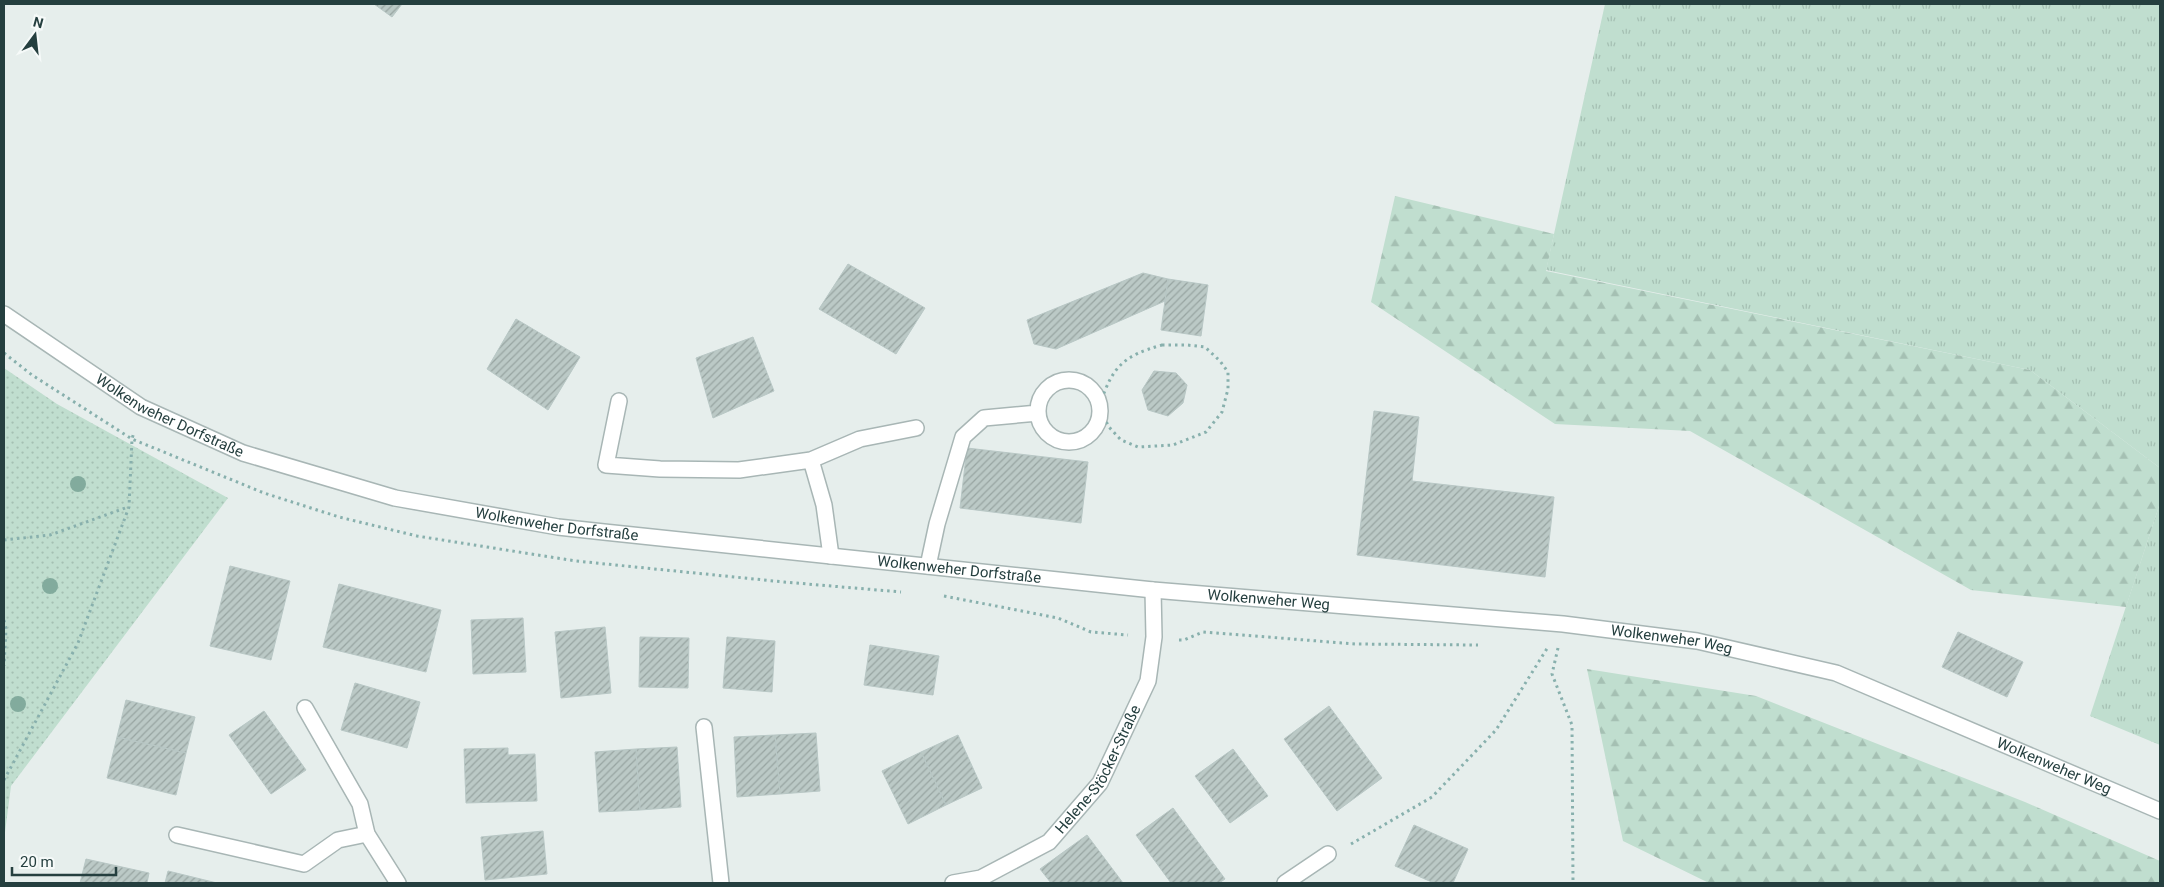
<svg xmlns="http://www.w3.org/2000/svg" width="2164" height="887" viewBox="0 0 2164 887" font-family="Roboto,sans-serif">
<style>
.grass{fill:url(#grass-tufts)}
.forest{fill:url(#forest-firs)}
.park{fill:url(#park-dots)}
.building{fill:url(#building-hatch);stroke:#b8c7c5}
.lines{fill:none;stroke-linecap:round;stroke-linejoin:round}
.service-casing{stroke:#a8b6b5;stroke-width:18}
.minor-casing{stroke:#a8b6b5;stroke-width:18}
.tertiary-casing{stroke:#a8b6b5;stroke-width:18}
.path{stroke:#88b0ad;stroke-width:3;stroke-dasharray:2.5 4;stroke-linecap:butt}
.service{stroke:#fff;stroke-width:15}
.minor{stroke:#fff;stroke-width:15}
.tertiary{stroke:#fff;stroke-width:15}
.tree{fill:#82ab9d}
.labels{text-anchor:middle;stroke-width:4.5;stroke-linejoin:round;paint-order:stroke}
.street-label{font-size:15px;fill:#253f3f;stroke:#f6faf9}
</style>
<defs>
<pattern id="grass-tufts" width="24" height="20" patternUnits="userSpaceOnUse" patternTransform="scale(1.25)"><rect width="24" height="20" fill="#c0decf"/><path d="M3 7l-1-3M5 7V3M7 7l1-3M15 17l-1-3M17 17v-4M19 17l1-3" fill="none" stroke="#a5c0b3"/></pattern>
<pattern id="forest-firs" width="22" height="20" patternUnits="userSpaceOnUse" patternTransform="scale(1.25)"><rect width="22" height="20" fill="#c0decf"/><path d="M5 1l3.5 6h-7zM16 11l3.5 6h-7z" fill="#a5c0b3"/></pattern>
<pattern id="park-dots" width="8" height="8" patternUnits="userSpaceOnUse" patternTransform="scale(1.25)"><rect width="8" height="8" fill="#c0decf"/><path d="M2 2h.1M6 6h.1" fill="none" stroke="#a5c0b3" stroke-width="1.8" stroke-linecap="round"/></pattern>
<pattern id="building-hatch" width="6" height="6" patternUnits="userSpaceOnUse" patternTransform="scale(1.25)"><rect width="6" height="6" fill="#bbc9c6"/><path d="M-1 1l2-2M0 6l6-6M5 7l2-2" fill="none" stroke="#98a5a2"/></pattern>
</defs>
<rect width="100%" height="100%" fill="#e6eeec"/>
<path class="grass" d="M1605,4H2160V468L2030,370L1546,270Z
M2160,503V745L2090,716Z"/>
<path class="forest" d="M1395,196L1554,234L1546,271L2030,370L2160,468V503L2126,607L1971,590L1690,431L1555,424L1371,302Z
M1587,669L1756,696L2025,802L2160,861V883H1709L1623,841Z"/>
<path class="park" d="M4,368L57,404L228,498L11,786L4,840Z"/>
<path class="building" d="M374,4H402L392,17Z
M848,264L925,308L896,354L819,309Z
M1143,273L1168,279L1165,301L1056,349L1034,344L1027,320Z
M1168,279L1208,285L1201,336L1161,330Z
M516,319L580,357L548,410L487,369Z
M753,337L774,391L713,418L696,358Z
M1154,371L1176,373L1187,385L1183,403L1168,416L1148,410L1142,390Z
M1374,411L1419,417L1412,481L1554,497L1545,577L1357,555Z
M967,448L1088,462L1081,523L960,508Z
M230,566L290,581L271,660L210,646Z
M339,584L441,610L426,672L323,647Z
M523,618L526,672L473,674L471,620Z
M605,627L611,693L561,698L555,632Z
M1958,632L2023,662L2007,697L1942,667Z
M640,637L689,638L688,688L639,687Z
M727,637L775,641L772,692L723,688Z
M870,645L939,656L933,695L864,685Z
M355,683L420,702L407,748L341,730Z
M126,700L195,717L186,753L117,737Z
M1329,706L1382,778L1337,811L1284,739Z
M264,711L306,770L271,794L229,735Z
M816,733L820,791L780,794L775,735Z
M775,735L780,794L737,797L734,737Z
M958,735L982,788L946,805L921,752Z
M117,737L186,753L176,795L107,778Z
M677,747L681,807L640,810L636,749Z
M508,748V755L535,754L537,801L466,803L464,749Z
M636,749L640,810L599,812L595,752Z
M1233,749L1268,796L1230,823L1195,776Z
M921,752L946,805L908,824L882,771Z
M1173,808L1225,879L1219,883H1171L1136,835Z
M1414,825L1468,849L1453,883H1434L1395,866Z
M543,831L547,874L485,880L481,837Z
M1087,835L1123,883H1051L1040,869Z
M86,859L149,873L147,883H80Z
M168,871L217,883H165Z"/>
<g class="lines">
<g class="service-casing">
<path id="service" d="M1038 411a31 31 0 1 1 62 0a31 31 0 1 1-62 0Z
M619,401L606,465L660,469L739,470L811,460L860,439L916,428
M811,460L824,505L831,556
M928,566L937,524L963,437L984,418L1038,413
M704,727L721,883"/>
</g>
<g class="minor-casing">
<g id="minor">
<path d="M305,708L360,804L367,834L398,883"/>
<path d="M177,835L304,864L338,840L367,834"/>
<path id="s1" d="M953,883L981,878L1049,842L1100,783L1148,681L1154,637L1153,590"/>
<path d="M1285,883L1328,854"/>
</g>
</g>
<g class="tertiary-casing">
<g id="tertiary">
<path id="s2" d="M4,314L141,407L243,453L395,498L558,527L604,532L1153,590L1563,624L1697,641L1836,673L2160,811"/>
</g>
</g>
<path class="path" d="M1162,345H1187L1205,347L1220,361L1228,372V389L1222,412L1206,432L1173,445L1138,447L1121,440L1108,426L1100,404C1113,366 1123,356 1162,345Z
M4,353L32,375L132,439L264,493L339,517L417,536L576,561L784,582L901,592
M4,540L50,535L128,507
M944,596L1058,618L1091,632L1128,635
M4,620L6,629L4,666
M1179,640H1184L1203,632L1356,644L1478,645
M1558,648L1552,674L1572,725L1573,883
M4,780L78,643L129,507L132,439L134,432
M1351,844L1432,797L1496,730L1548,647"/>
<use href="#service" class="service"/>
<use href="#minor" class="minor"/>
<use href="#tertiary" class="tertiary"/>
</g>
<g class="tree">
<circle cx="78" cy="484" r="8"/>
<circle cx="50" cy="586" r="8"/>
<circle cx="18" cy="704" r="8"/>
</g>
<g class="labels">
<g class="street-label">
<text dy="5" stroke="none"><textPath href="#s2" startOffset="195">Wolkenweher Dorfstraße</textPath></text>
<text dy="5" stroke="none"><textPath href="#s2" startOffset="600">Wolkenweher Dorfstraße</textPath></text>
<text dy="5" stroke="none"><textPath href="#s2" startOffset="1005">Wolkenweher Dorfstraße</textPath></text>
<text dy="5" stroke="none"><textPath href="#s2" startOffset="1316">Wolkenweher Weg</textPath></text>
<text dy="5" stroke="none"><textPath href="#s2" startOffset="1721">Wolkenweher Weg</textPath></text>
<text dy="5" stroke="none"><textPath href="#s2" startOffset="2126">Wolkenweher Weg</textPath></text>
<text dy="5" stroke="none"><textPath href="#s1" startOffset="194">Helene-Stöcker-Straße</textPath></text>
</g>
</g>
<rect width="2164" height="887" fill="none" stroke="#253f3f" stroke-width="10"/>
<g transform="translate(35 35) rotate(15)" stroke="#f6faf9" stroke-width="4" paint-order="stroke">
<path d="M0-4L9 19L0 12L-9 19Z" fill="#253f3f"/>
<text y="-8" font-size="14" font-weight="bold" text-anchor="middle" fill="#253f3f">N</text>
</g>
<path d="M12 867v8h104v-8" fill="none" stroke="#253f3f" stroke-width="2.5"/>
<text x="20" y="867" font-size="15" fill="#253f3f" stroke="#f6faf9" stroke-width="4" paint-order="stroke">20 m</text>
</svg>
